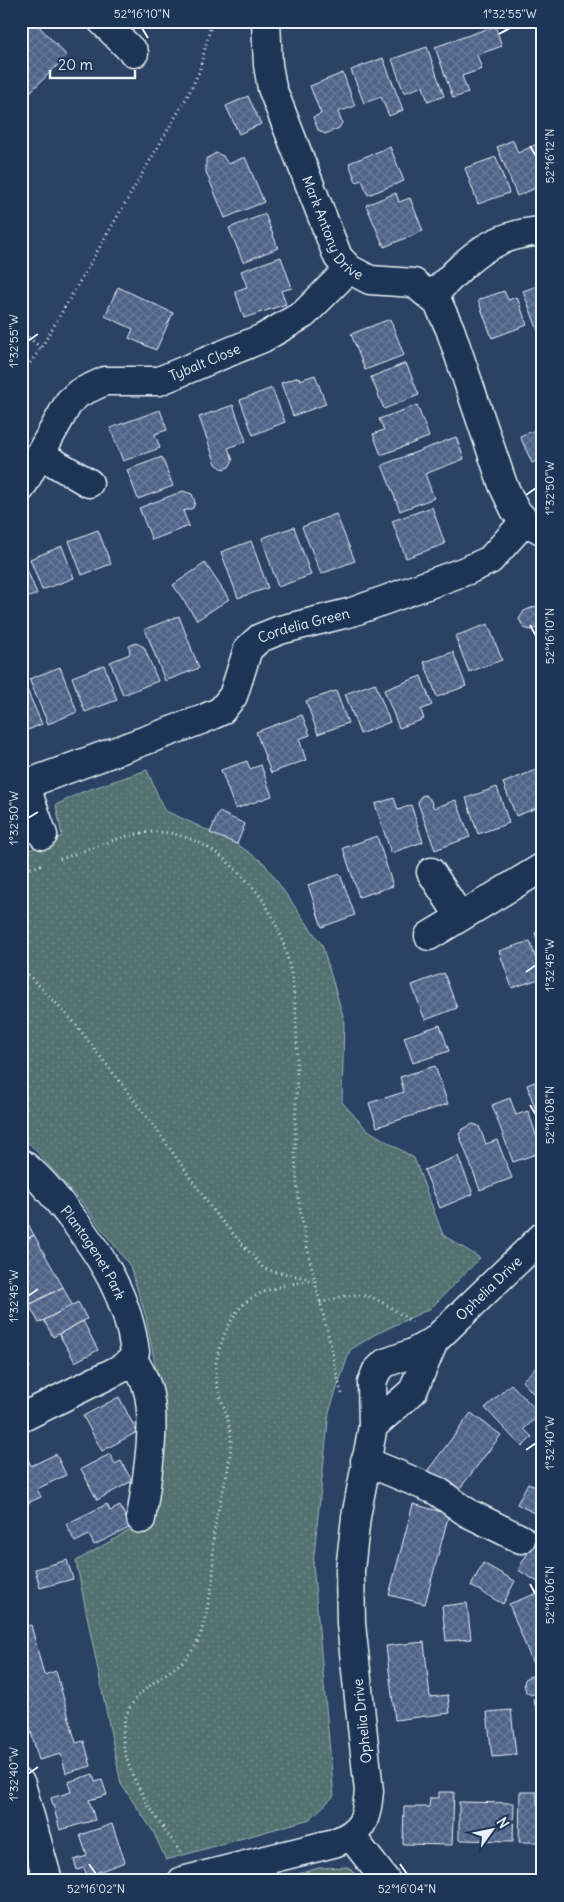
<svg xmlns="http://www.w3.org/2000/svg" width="564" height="1902" viewBox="0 0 564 1902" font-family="Delius,sans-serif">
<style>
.park{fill:url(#park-dots);stroke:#9eb1b4}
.building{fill:url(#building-cross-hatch);stroke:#e8f1f8}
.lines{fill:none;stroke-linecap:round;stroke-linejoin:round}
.minor-casing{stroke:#e8f1f8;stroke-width:31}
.path{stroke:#e8f1f8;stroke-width:3;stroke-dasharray:1 4;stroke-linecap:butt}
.minor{stroke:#1d3557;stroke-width:28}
.ticks{fill:none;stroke:#e8f1f8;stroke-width:2}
.labels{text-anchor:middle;stroke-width:4.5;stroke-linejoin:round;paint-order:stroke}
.street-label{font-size:14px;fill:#e8f1f8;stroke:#1d3557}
.neatline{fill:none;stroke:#e8f1f8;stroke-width:2}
.ticks-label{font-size:12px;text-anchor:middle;fill:#e8f1f8}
</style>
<defs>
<pattern id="park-dots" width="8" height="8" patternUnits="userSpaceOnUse" patternTransform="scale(1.25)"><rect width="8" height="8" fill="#537170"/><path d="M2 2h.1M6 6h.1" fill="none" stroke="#6c8685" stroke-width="1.8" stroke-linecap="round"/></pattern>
<pattern id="building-cross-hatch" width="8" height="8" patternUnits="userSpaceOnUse" patternTransform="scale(1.25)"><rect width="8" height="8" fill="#4f6389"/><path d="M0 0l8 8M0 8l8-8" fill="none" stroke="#687a9a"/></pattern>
</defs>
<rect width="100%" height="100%" fill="#2b4265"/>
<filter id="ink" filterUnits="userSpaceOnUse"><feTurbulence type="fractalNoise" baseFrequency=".02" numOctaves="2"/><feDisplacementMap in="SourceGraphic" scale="10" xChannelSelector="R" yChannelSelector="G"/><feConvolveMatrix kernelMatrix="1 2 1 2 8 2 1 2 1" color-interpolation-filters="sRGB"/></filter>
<g filter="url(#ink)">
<path class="park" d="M147,770L164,810L237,844L264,863L322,945L344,1019L342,1102L366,1129L414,1158L443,1235L480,1258L431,1308L374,1335L350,1350L329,1412L313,1564L334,1796L310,1819L166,1860L153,1831L121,1784L76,1561L156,1515L164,1412L146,1317L130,1266L83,1204L30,1144L21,1139V842L25,852L62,836L56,805L82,792Z
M348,1867L362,1881H273L319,1868Z"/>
<path class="building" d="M21,21H34L67,56L21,101Z
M495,26L502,46L477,55L482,69L462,76L468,93L453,98L435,47Z
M427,47L444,96L428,102L423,86L404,93L392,59Z
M383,58L403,110L389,116L381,97L364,103L351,70Z
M343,73L355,106L338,112L342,123L339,128L325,134L318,130L313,117L321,114L310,86Z
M248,96L261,124L239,134L226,106Z
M513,140L518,153L537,144L543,157V185L517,196L497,147Z
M390,147L404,181L368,195L362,180L356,182L349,163Z
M216,153L223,156L228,164L245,157L264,202L225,218L206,172V159Z
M496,157L509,193L478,204L465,168Z
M396,193L399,202L410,198L423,231L384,247L366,205Z
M265,214L278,248L243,262L229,228Z
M281,257L292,288L281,291L286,304L244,318L235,291L247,287L241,271Z
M543,284V335L540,336L523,291Z
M118,287L173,313L156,350L129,338L133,329L105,316Z
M504,291L508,300L517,297L527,325L492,338L478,300Z
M390,319L404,355L365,370L351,334Z
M406,363L419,395L384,409L371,377Z
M315,375L326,404L293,416L281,383L299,377L300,380Z
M272,388L285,422L253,435L240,400Z
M233,405L246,441L228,448L233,460L229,467L223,469L216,464L199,417Z
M417,405L429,437L381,455L373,434L384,430L379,419Z
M160,410L167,430L155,434L160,448L123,461L110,428Z
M543,427V458L532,463L520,436Z
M456,437L464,459L425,474L434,498L400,511L382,465Z
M162,457L173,486L138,499L127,470Z
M183,491L192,494L195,502L193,508L183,511L189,526L152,540L139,508Z
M432,507L445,544L406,558L392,521Z
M336,514L355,561L321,574L302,527Z
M294,527L311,575L278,587L262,538Z
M98,530L111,564L82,575L69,541Z
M251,541L268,588L238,598L221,552Z
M62,546L74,578L42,590L30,559Z
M22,557L37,594L21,600V558Z
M205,563L229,599L197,620L173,585Z
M543,603V628L542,626L531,630L524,628L519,619L524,611Z
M179,616L199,668L165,681L145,629Z
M488,624L502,660L469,672L455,636Z
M136,643L144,647L158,681L123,695L110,662L130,654L129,646Z
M453,652L466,686L437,697L424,662Z
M104,665L117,700L85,712L72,677Z
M60,667L77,712L48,724L29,679Z
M421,676L432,705L421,710L424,719L399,728L384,690Z
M375,683L390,722L360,734L345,694Z
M27,690L42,724L21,733V693Z
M336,691L348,723L318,734L306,701Z
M302,715L310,735L299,739L306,760L271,773L256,732Z
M247,761L250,769L261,765L272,796L235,809L221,770Z
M538,769L543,780V817L539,807L516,816L503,783Z
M497,787L509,823L478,834L466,798Z
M425,795L430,799L434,808L456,800L470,837L435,850L418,803L421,796Z
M394,798L398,810L411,805L423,842L391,853L375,804Z
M219,812L245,824L237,844L210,833Z
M377,836L393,886L359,897L343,848Z
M340,874L355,915L322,927L308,885Z
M543,930V955L535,933Z
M530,941L542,978L512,988L499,951Z
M444,973L457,1008L425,1020L412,985Z
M440,1025L449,1051L413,1063L404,1037Z
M435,1066L448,1104L377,1127L369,1103L404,1092L400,1077Z
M543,1079V1122L540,1123L527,1085Z
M510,1098L516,1115L528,1111L542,1152L513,1162L492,1105Z
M473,1124L479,1126L486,1144L497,1140L512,1178L480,1190L459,1134L463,1129Z
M458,1156L473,1194L440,1208L424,1170Z
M21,1211L34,1235L21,1242Z
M34,1235L63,1287L29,1305L21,1290V1242Z
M63,1287L72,1305L39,1323L29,1305Z
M78,1302L87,1319L53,1337L44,1320Z
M83,1321L98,1350L75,1362L59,1334Z
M21,1349L30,1368L21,1372Z
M543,1361V1404L522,1381Z
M511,1384L540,1414L524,1429L532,1437L522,1447L485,1408Z
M119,1397L137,1432L102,1451L83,1416Z
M471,1413L501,1435L454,1496L425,1474Z
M56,1454L66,1475L37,1489L41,1497L21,1506L26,1515L21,1517V1462L28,1459L31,1466Z
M110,1454L115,1464L121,1461L132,1481L97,1500L81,1469Z
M528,1483L543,1491V1518L517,1504Z
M107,1504L110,1511L120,1506L131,1527L94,1545L89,1535L75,1542L66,1524Z
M413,1504L449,1514L425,1604L389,1595Z
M540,1531L543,1532V1575L538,1582L518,1570Z
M67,1560L73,1579L40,1588L35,1569Z
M483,1563L515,1581L503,1604L471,1586Z
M543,1591V1690L531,1695L526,1692L524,1683L526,1678L537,1674L509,1604Z
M467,1603L471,1639L446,1641L442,1606Z
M31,1625L44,1675L56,1671L76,1743L84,1741L91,1766L66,1773L61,1754L39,1760L21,1697V1628Z
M424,1642L430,1697L448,1695L450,1713L395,1720L386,1646Z
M543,1696V1726L533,1699Z
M511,1710L516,1755L492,1757L487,1712Z
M93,1774L95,1782L102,1780L107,1795L89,1800L95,1820L60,1830L51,1798L71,1792L68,1782Z
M439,1792H454L452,1845L403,1844L404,1807H429L430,1798H439Z
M520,1792H537V1804H543V1842H519Z
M459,1802L514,1803L513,1841L459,1840Z
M112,1824L125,1862L87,1876L84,1868L77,1870L74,1860L87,1856L80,1835Z"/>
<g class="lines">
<g class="minor-casing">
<g id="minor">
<path d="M102,21L134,53"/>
<path id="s1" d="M266,21L268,65L272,88L338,257L349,269L370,280L414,283L438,303L450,329L503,485L515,510L525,521L543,531"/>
<path d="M432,296C467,261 489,234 543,231"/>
<path d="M41,455L89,483"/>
<path id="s2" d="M21,488L69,402L79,393L105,381H159L263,338L304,314L349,269"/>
<path d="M25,785L43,835"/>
<path id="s3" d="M21,786L201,720L221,711L233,696L248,649L260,638L280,630L352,612L468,570L490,560L525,521"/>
<path d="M431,872L460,917"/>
<path d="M429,936L543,867"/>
<path id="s4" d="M21,1163C40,1177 53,1195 68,1213C101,1255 128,1297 135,1352L133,1359L122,1368L21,1418"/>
<path d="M133,1359C138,1368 144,1377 147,1387C158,1422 146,1483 141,1519"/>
<path d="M373,1426L413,1391L434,1341"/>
<path d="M365,1461L437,1491L468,1513L521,1539"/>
<path d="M21,1784L48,1881"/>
<path d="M351,1836L386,1881"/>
<path id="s5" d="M182,1881L334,1843C363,1832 366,1821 369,1791L351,1624L350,1570L356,1517L373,1426L372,1383L376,1372L385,1363L413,1353L434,1341L543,1236"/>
</g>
</g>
<path class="path" d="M21,331L41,348
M21,375L41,348L187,97L199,72L212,21
M60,859C89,850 120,835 150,832C179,830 212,846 232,866C242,876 254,887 262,899C314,978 291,1083 296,1172C300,1228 315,1280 328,1334C333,1355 336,1376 343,1397
M21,871L44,864
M21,967L73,1021L157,1130L215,1213L264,1269L310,1279
M320,1303C368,1287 373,1296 412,1322
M180,1852C159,1821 122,1773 123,1734C125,1687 166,1682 190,1653C198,1644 201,1633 204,1622C207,1608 211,1593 213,1578C214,1563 212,1547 214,1532C218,1502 230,1474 231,1443C231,1423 223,1407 218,1388C211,1366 220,1343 230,1323C245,1290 282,1286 313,1280"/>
<use href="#minor" class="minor"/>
</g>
</g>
<path class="ticks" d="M142,28L148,38M499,34L510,28M530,146L536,156M28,341L38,334M526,495L536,488M530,625L536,636M28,818L38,812M526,972L536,965M530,1105L536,1115M28,1296L38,1289M526,1450L536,1443M530,1584L536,1595M28,1774L38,1767M89,1864L96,1874M400,1864L407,1874"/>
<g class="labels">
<g class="street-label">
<text dy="5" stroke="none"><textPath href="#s1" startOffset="221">Mark Antony Drive</textPath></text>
<text dy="5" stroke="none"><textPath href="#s2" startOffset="244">Tybalt Close</textPath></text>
<text dy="5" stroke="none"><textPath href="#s3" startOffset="344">Cordelia Green</textPath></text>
<text dy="5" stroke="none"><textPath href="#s4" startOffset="116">Plantagenet Park</textPath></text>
<text dy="5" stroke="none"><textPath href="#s5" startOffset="790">Ophelia Drive</textPath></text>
<text transform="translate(362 1721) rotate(-96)" y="5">Ophelia Drive</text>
</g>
</g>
<rect width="564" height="1902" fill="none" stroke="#1d3557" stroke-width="55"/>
<g transform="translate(492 1830) rotate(57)" stroke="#1d3557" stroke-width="4" paint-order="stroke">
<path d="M0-4L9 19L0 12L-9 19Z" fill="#e8f1f8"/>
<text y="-8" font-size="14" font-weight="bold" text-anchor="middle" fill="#e8f1f8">N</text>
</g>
<path d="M50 70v8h85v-8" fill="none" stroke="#e8f1f8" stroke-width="2.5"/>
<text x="58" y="70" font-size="15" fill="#e8f1f8" stroke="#1d3557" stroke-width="4" paint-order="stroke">20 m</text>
<rect x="28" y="28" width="508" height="1846" class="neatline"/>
<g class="ticks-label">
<text x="142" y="18">52°16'10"N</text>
<text x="510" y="18">1°32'55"W</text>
<text transform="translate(550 156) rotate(-90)" y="4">52°16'12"N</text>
<text transform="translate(14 341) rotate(-90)" y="4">1°32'55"W</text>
<text transform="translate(550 488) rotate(-90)" y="4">1°32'50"W</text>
<text transform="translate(550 636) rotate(-90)" y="4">52°16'10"N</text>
<text transform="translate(14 818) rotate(-90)" y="4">1°32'50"W</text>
<text transform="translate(550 965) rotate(-90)" y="4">1°32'45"W</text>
<text transform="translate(550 1115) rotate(-90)" y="4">52°16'08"N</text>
<text transform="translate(14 1296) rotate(-90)" y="4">1°32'45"W</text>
<text transform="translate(550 1443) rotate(-90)" y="4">1°32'40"W</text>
<text transform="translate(550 1595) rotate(-90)" y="4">52°16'06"N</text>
<text transform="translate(14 1774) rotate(-90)" y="4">1°32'40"W</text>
<text x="96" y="1893">52°16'02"N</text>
<text x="407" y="1893">52°16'04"N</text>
</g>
</svg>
